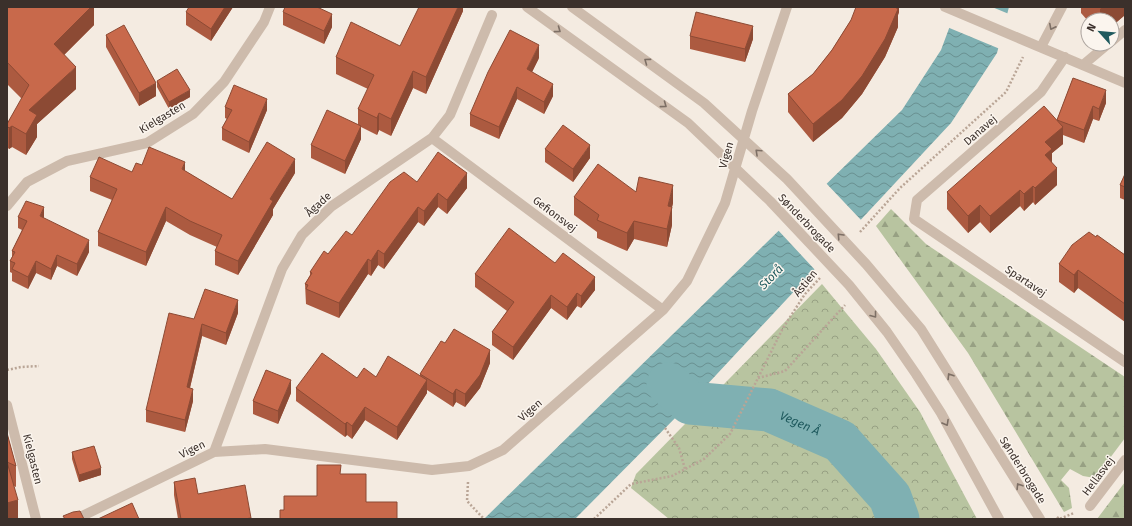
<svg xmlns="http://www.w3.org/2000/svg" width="1132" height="526" viewBox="0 0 1132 526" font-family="'Fira Sans',sans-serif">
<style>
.forest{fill:url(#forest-firs)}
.park{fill:url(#park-crowns)}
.water{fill:url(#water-waves)}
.pier{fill:#f4ebe1}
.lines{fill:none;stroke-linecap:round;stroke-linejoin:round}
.river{stroke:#7fb0b2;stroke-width:43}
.path{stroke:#b9a596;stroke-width:2.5;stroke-dasharray:2 2;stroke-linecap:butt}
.minor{stroke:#cdbbac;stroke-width:10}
.wall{fill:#ac5a40}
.shaded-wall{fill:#8c4a34}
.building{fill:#c8694b;stroke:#8c4a34}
.oneway{stroke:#7d6f65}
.labels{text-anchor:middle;stroke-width:3;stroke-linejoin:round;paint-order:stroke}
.street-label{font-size:11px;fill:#3b302b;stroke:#fbf5ee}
.water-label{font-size:12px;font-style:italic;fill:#1f5a5e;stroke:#fbf5ee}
</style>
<defs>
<pattern id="forest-firs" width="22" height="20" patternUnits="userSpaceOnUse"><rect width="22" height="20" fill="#b8c4a0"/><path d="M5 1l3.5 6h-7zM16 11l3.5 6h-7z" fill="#97a083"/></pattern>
<pattern id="park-crowns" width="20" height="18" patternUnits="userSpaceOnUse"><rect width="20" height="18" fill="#b8c4a0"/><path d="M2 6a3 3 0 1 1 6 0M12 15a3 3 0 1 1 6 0" fill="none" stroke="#97a083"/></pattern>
<pattern id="water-waves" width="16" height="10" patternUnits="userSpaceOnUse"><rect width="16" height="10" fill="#7fb0b2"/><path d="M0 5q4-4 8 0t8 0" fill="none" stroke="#699091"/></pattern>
</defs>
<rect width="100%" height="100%" fill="#f4ebe1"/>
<path class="forest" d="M891,209L926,244L1125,377V438L1095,478L1083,476L1070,469L1061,480L1069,488L1072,508L1064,512L968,353L876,226Z
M1125,482V519H1097Z"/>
<path class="park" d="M822,284L876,349L920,412L977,519H669L631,488L636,474Z"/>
<path class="water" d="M957,7H1009L997,53L951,123L690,403L575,519H484L902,110L941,50Z"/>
<path class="pier" d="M954,7H992L1009,14L1000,49L947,27Z
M825,182L862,221L816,271L777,229Z"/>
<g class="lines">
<path class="river" id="s1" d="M668,384L690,403L769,410L840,441L890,497L898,519"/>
<path class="path" d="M860,232L900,188L1006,92L1023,57
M7,370L21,367L39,366
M758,378L785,371L845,305
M665,428L679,448L685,469
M468,482L467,501L484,519
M1057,517L1059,519L1074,513
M594,519L631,484L672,476L704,459L730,434L783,328L805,294L820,278"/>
<path class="minor" d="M527,7L688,123L770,201L849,285L887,332L916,374L941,413L999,519
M572,7L704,103L787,179L866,264L921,329L1040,519
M945,7L1125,83
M1112,41L1125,30
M1041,47L1062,7
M1065,57L1041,92L917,200L914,219L1125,362
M1083,65L1108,44
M432,138L663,310
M7,206L27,182L67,161L147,143L193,114L224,82L264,22L270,7
M7,405L36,519
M214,452L282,269L302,235L332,206L432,138L450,115L492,15
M1090,506L1125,460
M76,519L214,452L265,449L432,470L469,466L503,450L663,310L687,281L725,203L752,111L787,7"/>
</g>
<path class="wall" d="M7,7H94V25L64,55L76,89L37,124V137L26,155L12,147L9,149L7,147V124L22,99L7,84Z
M233,7L211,41L186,25V12Z
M463,7V11L426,94L413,88L391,136L379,130L377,135L361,127V139L345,174L311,158V145L358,125V109L368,89L336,74V57L400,46Z
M899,7V12L898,15V27L885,57L862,94L842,118L813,142L788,112V94L813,74L832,50L851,20Z
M1081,7H1125V15L1112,26V20H1088V21L1081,13Z
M283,12L332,27L324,44L283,25Z
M106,35L156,96L139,106L106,47Z
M690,36L753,39L745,62L690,49Z
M539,58L532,72L553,96L544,114L517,99L499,139L470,126V114Z
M1073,78L1106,103L1099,121L1093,119L1084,143L1063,135V144L1052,153V163L1057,185L1035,205L1033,202L1024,211L1020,206L990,233L980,222L968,233L947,209V192L1057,120Z
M157,81L190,97L169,109L157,87Z
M225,107L267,110L249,153L222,140V128L227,119L225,118Z
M545,149L590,158L573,182L545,162Z
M142,165L185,171L232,199L295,173L273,209V215L238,275L215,265V251L217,247L190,235L166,221L146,266L98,246V232L112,200L90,191V177L132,172Z
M1125,174V200L1120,198V185Z
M417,182L467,188L447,214L438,207L424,226L418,222L384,269L378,265L371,276L368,274L339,318L306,304L305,284L310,275V272L328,254L352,235Z
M636,192L673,203L672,207V225L667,247L634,239L627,251L597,238V232L574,215V197Z
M18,217L44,218L89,252L77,276L57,266L51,280L36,273L28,289L12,281V273L10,272V261L12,257V251L22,230L18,228Z
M1096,237L1125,255V322L1078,288L1074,293L1059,282V264Z
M555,263L595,290L581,308L577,306L567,320L551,308L513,360L492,345V332L507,311L475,287V274Z
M238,313L226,345L202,336L190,388L193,401L185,432L146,422V410L194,319Z
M445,343L490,363L480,388L465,407L456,402L453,407L427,390V393L397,440L365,420L352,439L347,435L345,437L296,401V388L357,378L376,377L420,376V374Z
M291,393L278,424L253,414V401Z
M7,433L16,466V487L14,486L18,519H7Z
M72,452L101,475L79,482L72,459Z
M174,482L198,494L251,518V519H178L174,495Z"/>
<path class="shaded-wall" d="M91,7H94V25L54,65V44Z
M225,7H233L211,41V29Z
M458,7H463V11L426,94V77Z
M894,7H899V12L898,15V27L885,57L862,94L842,118L813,142V124Z
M1103,7H1125V15L1112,26V20H1100V9Z
M332,14V27L324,44V31Z
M753,26V39L745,62V49Z
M539,45V58L527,82V69Z
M76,67V89L37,124V137L26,155V134L29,110Z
M413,71V88L391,136V119Z
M156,83V96L139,106V93Z
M553,84V96L544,114V102Z
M517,87V99L499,139V127Z
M190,90V97L169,109V102Z
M1106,90V103L1099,121V109Z
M267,99V110L249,153V142Z
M1093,106V119L1084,143V130Z
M379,113V130L377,135V118Z
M12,126V147L9,149V128Z
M361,126V139L345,174V161Z
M1063,127V144L1052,153V166L1045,172V142Z
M590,145V158L573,182V169Z
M295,159V173L273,209V215L238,275V261L270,199Z
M185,162V176L182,169Z
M1057,168V185L1035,205V188Z
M467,173V188L447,214V200Z
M673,185V203L668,224V206Z
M1033,186V202L1024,211V194Z
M1020,190V206L990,233V216Z
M438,193V207L424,226V211Z
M980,205V222L968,233V216Z
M44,207V219L40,216Z
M166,207V221L146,266V252Z
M418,207V222L384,269V254Z
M672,207V225L667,247V229Z
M634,221V239L627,251V233Z
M89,240V252L77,276V264Z
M378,250V265L371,276V261Z
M57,255V266L51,280V269Z
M368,259V274L339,318V303Z
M36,261V273L28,289V277Z
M1078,270V288L1074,293V275Z
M595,277V290L581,308V296Z
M577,293V306L567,320V307Z
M551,295V308L513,360V347Z
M238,300V313L226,345V333Z
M202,324V336L187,400V387Z
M490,350V363L480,388L465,407V394Z
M291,380V393L278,424V411Z
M427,380V393L397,440V427Z
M193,389V401L185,432V420Z
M456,389V402L453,407V394Z
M365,407V420L352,439V426Z
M347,422V435L345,437V424Z
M101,468V475L79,482V475Z
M18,500V519H7V503Z"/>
<path class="building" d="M7,7H91L54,44L76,67L29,110L37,115L26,134L12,126L9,128L7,126V124L29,85L7,62Z
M189,7H225L211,29L186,12Z
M285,7H317L332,14L324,31L283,12Z
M419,7H458L426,77L413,71L391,119L379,113L377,118L358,109L374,75L336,57L351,22L400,46Z
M856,7H895L898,9L885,39L862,76L842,100L813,124L788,94L813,74L832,50L851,20Z
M696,12L753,26L745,49L690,36Z
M124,25L156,83L139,93L106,35Z
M510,30L539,45L527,69L553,84L544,102L517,87L499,127L470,114L488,72Z
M177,69L190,90L169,102L157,81Z
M1073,78L1106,90L1099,109L1093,106L1084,130L1057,120Z
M234,85L267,99L249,142L222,128L232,110L225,107Z
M1044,106L1063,127L1045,142L1052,149L1045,155L1057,168L1035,188L1033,186L1024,194L1020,190L990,216L980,205L968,216L947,192Z
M327,110L361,126L345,161L311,145Z
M563,125L590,145L573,169L545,149Z
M267,142L295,159L270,199L273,201L238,261L215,251L222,235L190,221L166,207L146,252L98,232L117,189L90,177L99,157L132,172L136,163L142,165L149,147L185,162L182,169L232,199Z
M438,152L467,173L447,200L438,193L424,211L418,207L384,254L378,250L371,261L368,259L339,303L306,289L308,285L305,284L312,273L310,272L324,251L328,254L346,231L352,235L390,182L404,172L417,182Z
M598,164L636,192L639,177L673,185L668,206L672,207L667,229L634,221L627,233L597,220L599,215L574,197Z
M1125,174V187L1120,185Z
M26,201L44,207L40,216L89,240L77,264L57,255L51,269L36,261L28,277L12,269L15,263L10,261L15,252L12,251L27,221L18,217Z
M509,228L555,263L563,253L595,277L581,296L577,293L567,307L551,295L513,347L492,332L514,302L475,274Z
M1089,232L1096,237L1097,235L1125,255V304L1078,270L1074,275L1059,264L1072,245Z
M205,289L238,300L226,333L202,324L187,387L193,389L185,420L146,410L169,313L194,319Z
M454,329L490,350L480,375L465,394L456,389L453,394L420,374L441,341L445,343Z
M322,353L357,378L364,368L376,377L388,356L427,380L397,427L365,407L352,426L347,422L345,424L296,388Z
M266,370L291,380L278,411L253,401Z
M7,433L16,466L7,462Z
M94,446L101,468L79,475L72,452Z
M7,462L18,500L7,503Z
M317,465H341L340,474H366V502H397V519H280V510H284V496H317Z
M195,478L198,494L245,485L251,518L244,519H181L174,482Z
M132,503L139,519H98Z
M80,511L84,519H65L63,516L73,512Z"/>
<defs><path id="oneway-chevron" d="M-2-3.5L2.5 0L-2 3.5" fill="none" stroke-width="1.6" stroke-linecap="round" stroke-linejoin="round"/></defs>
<g class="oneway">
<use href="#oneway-chevron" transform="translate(1052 27) rotate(117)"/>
<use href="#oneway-chevron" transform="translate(558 30) rotate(36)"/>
<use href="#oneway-chevron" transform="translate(647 61) rotate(-144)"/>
<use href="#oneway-chevron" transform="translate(664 105) rotate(36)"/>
<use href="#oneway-chevron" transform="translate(758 152) rotate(-137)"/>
<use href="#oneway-chevron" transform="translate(840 236) rotate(-133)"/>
<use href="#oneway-chevron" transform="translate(874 315) rotate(52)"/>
<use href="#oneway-chevron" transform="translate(950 376) rotate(-122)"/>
<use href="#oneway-chevron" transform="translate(946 423) rotate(61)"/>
<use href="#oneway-chevron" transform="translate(1019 486) rotate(-122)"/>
</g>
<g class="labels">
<g class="street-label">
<text transform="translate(162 117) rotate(-31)" y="4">Kielgasten</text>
<text transform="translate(980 130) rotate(-41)" y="4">Danavej</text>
<text transform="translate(726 155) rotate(-74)" y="4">Vigen</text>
<text transform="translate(318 204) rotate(-42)" y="4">Ågade</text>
<text transform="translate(555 214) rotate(37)" y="4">Gefionsvej</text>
<text transform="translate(807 223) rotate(46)" y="4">Sønderbrogade</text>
<text transform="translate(1026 281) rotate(34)" y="4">Spartavej</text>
<text transform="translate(805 283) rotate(-51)" y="4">Åstien</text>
<text transform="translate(530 410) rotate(-41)" y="4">Vigen</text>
<text transform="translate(192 449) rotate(-26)" y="4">Vigen</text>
<text transform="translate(33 459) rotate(76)" y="4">Kielgasten</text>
<text transform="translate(1023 470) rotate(58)" y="4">Sønderbrogade</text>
<text transform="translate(1098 476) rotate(-53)" y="4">Hellasvej</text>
</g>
<g class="water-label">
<text transform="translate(771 277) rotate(-46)" y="4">Storå</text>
<text dy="4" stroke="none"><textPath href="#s1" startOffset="142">Vegen Å</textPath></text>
</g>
</g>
<rect width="1132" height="526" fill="none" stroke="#3b302b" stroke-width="16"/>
<g transform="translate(1100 32) rotate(297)"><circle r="19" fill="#fbf5ee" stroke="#aea6a0"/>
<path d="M0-3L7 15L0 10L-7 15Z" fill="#1f5a5e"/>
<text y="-6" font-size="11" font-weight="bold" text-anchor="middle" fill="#3b302b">N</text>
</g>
</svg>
